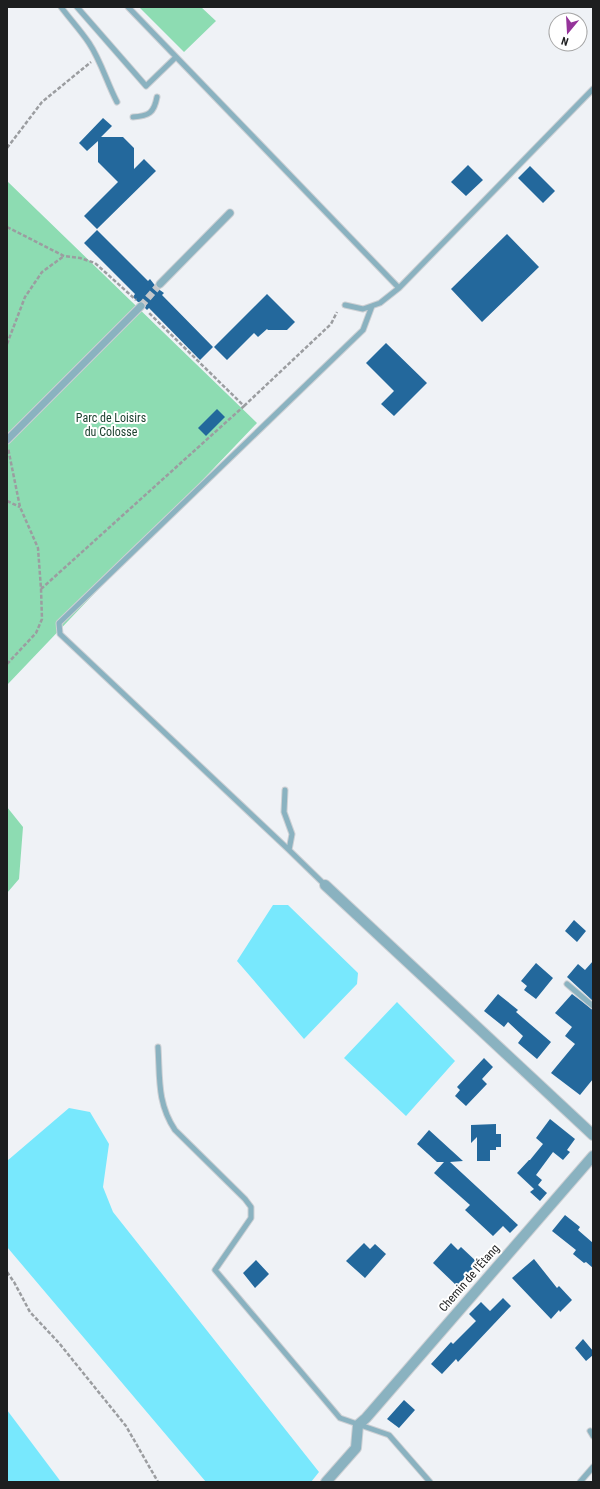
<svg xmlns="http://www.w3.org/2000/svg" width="600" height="1489" viewBox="0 0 600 1489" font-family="'Roboto Condensed',sans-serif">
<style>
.green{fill:#8ddcb2}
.water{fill:#78e8fd}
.building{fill:#23689c}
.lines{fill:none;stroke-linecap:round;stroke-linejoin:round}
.pedestrian-tunnel{stroke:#c5c8cb;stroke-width:7;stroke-dasharray:7 3.5;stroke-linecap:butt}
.service-casing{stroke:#cdd0d4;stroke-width:7}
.pedestrian-casing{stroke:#cdd0d4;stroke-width:9}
.minor-casing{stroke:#cdd0d4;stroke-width:12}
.path{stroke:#9b9da0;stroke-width:2.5;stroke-dasharray:4 2;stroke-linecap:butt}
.service{stroke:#8ab2c0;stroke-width:5}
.pedestrian{stroke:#8ab2c0;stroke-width:7}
.minor{stroke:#8ab2c0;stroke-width:10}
.labels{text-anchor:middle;stroke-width:4;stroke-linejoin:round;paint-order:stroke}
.park-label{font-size:12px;fill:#1d4230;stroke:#fff}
.street-label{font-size:12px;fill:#1d1e1f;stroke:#fff}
</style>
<rect width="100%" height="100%" fill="#eff2f6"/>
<path class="green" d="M139,7H201L216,21L184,52Z
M7,181L257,423L7,685Z
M7,807L23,827L19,879L7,893Z"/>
<path class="water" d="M273,905H288L358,973L357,984L304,1039L237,961Z
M397,1002L455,1061L406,1116L344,1058Z
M69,1108L90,1112L109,1144L103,1187L113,1212L319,1472L311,1482H206L7,1247V1161Z
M7,1410L61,1482H7Z"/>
<path class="building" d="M103,118L112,126L101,137H123L134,148V169L144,159L156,171L97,229L84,216L118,182L98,162V141L87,151L79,143Z
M468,165L483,180L466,196L451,182Z
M530,166L555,191L543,203L518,178Z
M97,230L148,281L150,279L157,288L164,293L162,295L213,347L200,360L149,308L147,310L145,308L146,305L144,302H138L133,297L135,294L84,243Z
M507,234L539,267L482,322L451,289Z
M267,294L295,322L287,330H268L267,329L258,337L254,333L227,360L214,347Z
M386,343L427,383L394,416L381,404L394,391L366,363Z
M217,409L225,417L206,436L198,428Z
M574,920L586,931L577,942L565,931Z
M593,961V1001L567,977L578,964L585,970Z
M536,963L553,978L536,999L524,990L527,986L521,981Z
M498,994L518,1010L516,1012L551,1042L537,1059L518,1043L523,1036L508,1022L504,1027L484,1011Z
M572,994L593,1010V1079L580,1095L551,1073L575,1044L565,1036L572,1027L555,1013Z
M484,1058L493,1067L482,1079L487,1084L466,1106L455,1096L460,1090L457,1087Z
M550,1119L575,1139L567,1150L570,1152L563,1160L553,1152L536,1175L542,1180L538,1185L547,1193L540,1201L530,1192L534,1189L517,1173L529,1160H530L543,1144L536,1138Z
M496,1124V1134H501V1147H496V1150H490V1161H477V1137L471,1143V1125Z
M429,1130L463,1161L450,1162L518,1225L510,1233L503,1226L493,1236L465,1210L470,1205L434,1173L444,1162H437L417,1144Z
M565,1215L580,1227L578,1230L593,1243V1268L586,1262L584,1263L573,1254L576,1250L552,1231Z
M364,1243L370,1249L375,1244L386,1254L365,1278L346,1261Z
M451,1243L458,1250L461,1247L478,1263L457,1286L433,1263Z
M534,1259L557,1288L559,1286L572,1300L560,1312L559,1310L551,1319L512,1278Z
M256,1260L269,1274L255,1288L243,1273Z
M503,1298L511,1306L458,1362L456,1359L442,1374L431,1364L451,1342L453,1344L476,1321L469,1314L481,1302L490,1311Z
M583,1339L593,1351V1355L586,1361L575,1348Z
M404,1400L415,1410L399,1428L387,1419Z"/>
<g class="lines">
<path class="pedestrian-tunnel" d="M141,306L160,284"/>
<g class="service-casing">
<path id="service" d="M61,7C70,19 81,31 89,43C101,61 107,83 117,102
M77,7L146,86L176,57
M128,7L399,288
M133,117C149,116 154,113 157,97
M345,305L363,309L380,303L399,288L593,89
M285,790L284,812L292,834L289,850L60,634L59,623L363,330L372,306
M289,850L325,885
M567,984L593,1006
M158,1047C160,1078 157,1103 175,1130L245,1199L251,1207V1218L215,1270L340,1418L389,1435L430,1482
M590,1431L593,1436
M580,1482L593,1467"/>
</g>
<g class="pedestrian-casing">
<path id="pedestrian" d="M160,284L230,213
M7,440L141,306"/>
</g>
<g class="minor-casing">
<path id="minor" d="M325,885L593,1135
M326,1482L356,1448L358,1425L366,1418L593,1156"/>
</g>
<path class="path" d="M7,148L42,102L91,62
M7,227L64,256L80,258L95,263L136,300
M7,344L25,297L42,272L64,256
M244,406L331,324L337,312
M7,501L20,507
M41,589L244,406L148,312
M7,664L36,633L42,619L41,589L38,548L20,507L8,448
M7,1272L14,1282L30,1312L59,1343L126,1426L158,1482"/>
<use href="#service" class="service"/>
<use href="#pedestrian" class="pedestrian"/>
<use href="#minor" class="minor"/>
</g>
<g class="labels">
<g class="park-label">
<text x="111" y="422">Parc de Loisirs<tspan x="111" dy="14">du Colosse</tspan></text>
</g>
<g class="street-label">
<text transform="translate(469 1278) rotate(-49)" y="4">Chemin de l'Étang</text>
</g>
</g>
<rect width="600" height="1489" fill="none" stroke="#1d1e1f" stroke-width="16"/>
<g transform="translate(568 32) rotate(198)"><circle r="19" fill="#ffffff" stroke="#a5a5a5"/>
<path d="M0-3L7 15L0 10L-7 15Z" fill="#95339a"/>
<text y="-6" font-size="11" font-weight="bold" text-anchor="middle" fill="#1d1e1f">N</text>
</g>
</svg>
